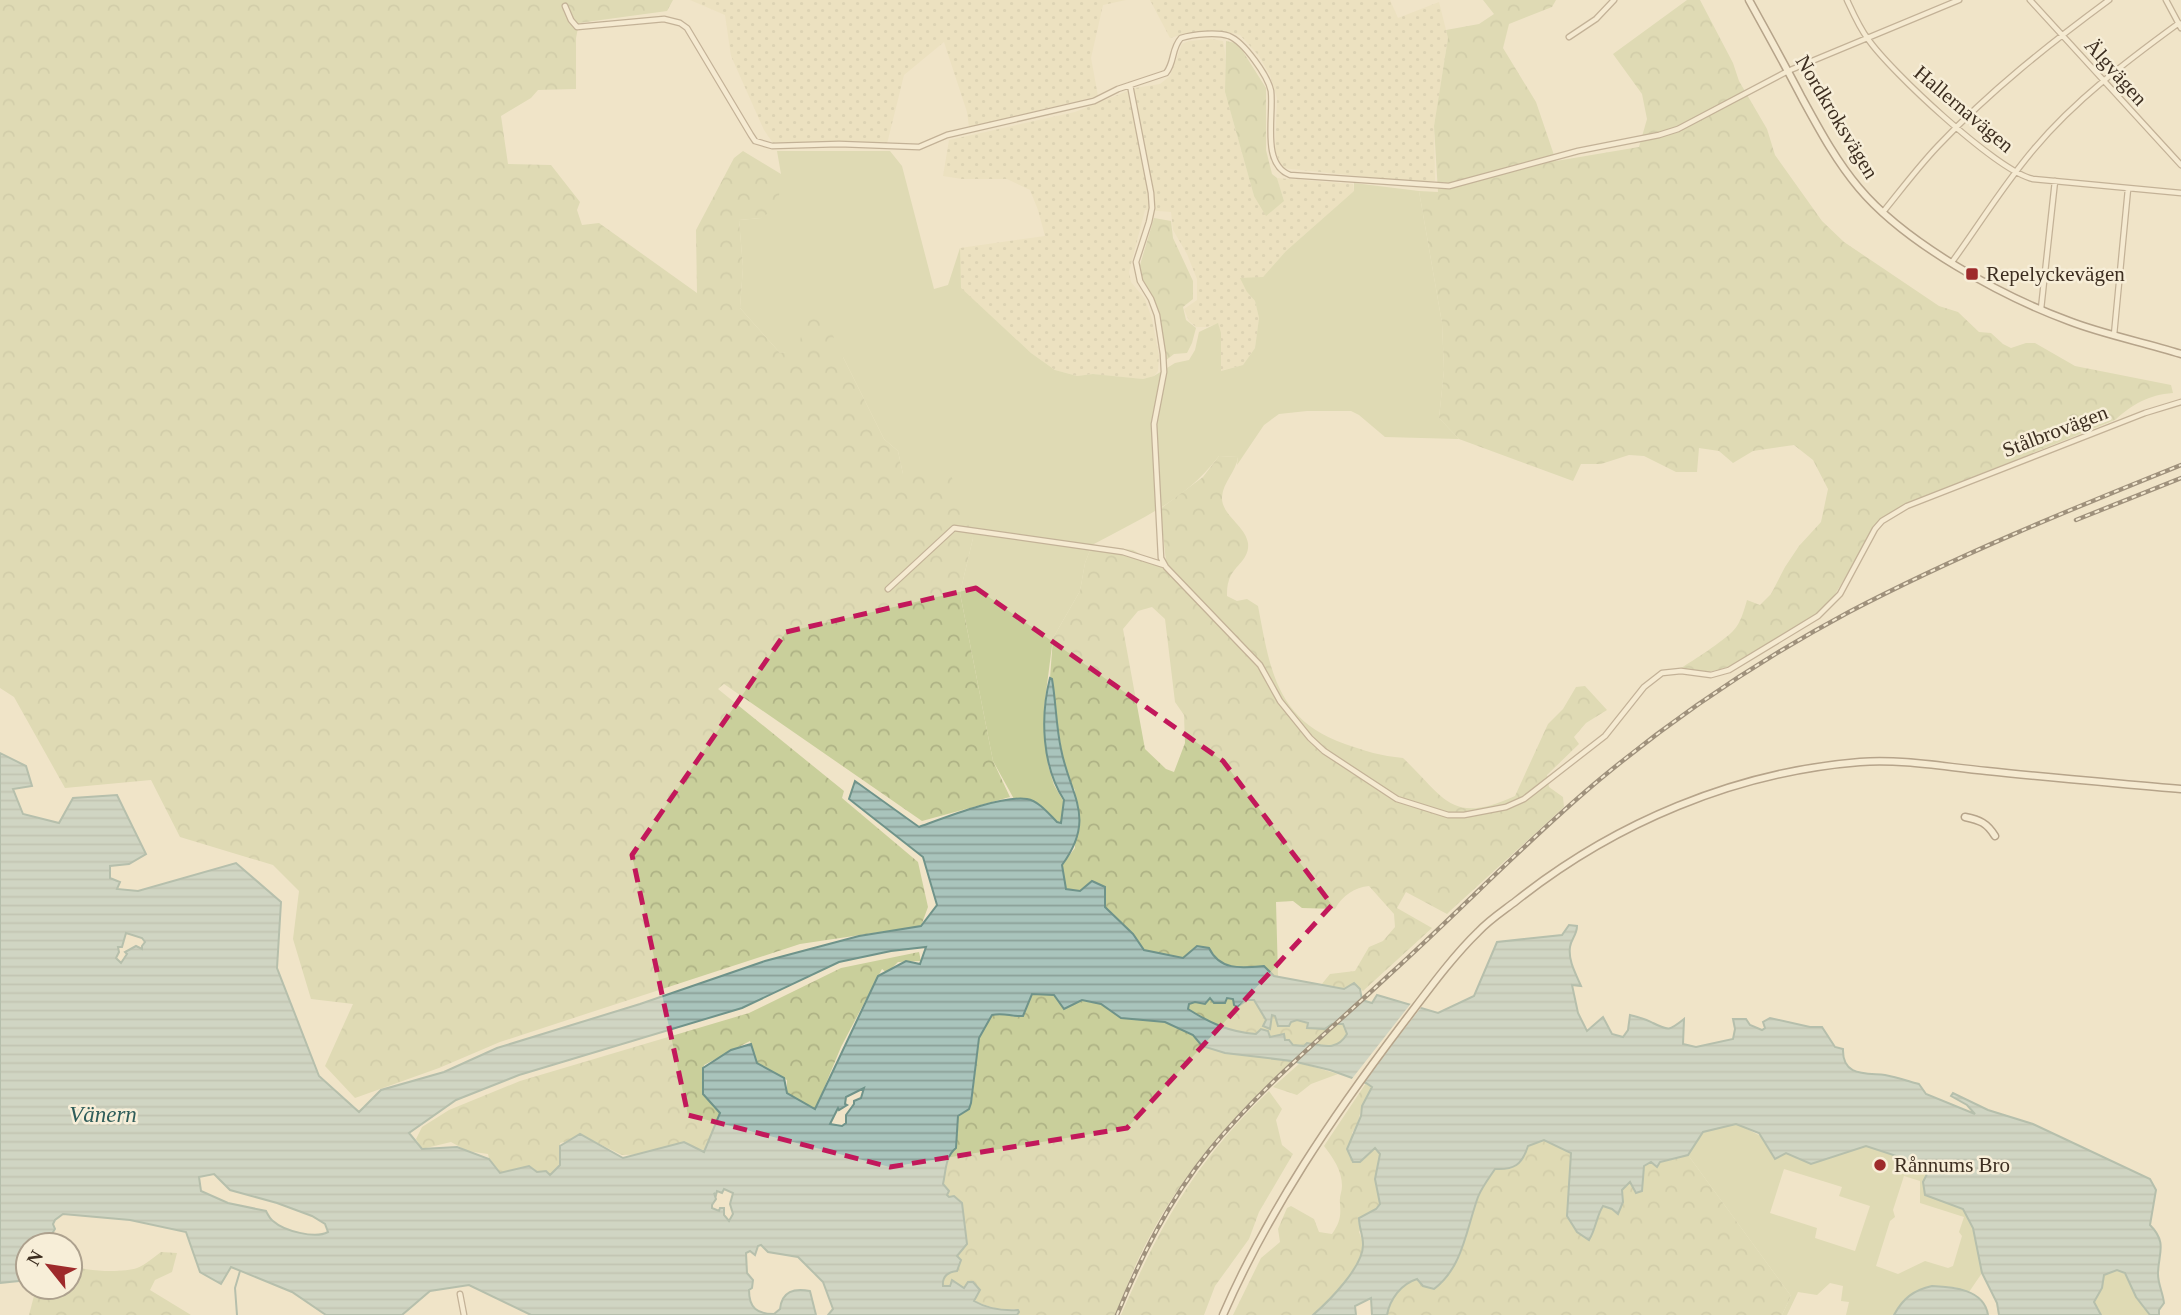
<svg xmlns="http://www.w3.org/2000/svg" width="2181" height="1315" viewBox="0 0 2181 1315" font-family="'Times New Roman',serif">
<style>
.farmland{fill:url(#farmland-dots)}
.green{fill:#c9cf9b;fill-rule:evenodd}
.forest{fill:url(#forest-crowns);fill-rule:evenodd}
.water{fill:url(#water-rules);stroke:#6f938a;stroke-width:2;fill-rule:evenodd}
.pier{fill:#f0e4c8}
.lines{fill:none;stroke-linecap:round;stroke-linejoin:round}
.stream{stroke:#6f938a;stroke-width:2}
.street-casing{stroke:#8d765c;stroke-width:7}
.secondary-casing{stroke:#6f573f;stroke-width:9}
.street{stroke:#faf1dc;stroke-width:4.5}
.secondary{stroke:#faf1dc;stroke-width:6}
.rail-casing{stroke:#3d2e20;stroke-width:4.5}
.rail{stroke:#f7eed8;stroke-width:2;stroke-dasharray:5;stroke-linecap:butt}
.marked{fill:none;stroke:#c2185b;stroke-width:5;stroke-dasharray:14 9;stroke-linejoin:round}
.poi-dot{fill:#9e2a2b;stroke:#f7eed8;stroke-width:2.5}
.labels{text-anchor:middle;stroke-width:5;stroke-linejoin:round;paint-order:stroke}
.street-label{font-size:21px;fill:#3d2e20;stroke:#f7eed8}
.poi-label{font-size:21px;fill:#3d2e20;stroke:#f7eed8;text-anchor:start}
.water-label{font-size:23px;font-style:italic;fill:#2f5d5a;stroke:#f7eed8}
</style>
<defs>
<pattern id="farmland-dots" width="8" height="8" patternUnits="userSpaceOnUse" patternTransform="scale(1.75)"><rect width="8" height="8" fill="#e6deb5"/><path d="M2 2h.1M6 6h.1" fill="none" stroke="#c6bf9b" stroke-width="1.8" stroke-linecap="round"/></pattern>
<pattern id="forest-crowns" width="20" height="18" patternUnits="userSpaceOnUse" patternTransform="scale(1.75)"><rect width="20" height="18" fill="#c9cf9b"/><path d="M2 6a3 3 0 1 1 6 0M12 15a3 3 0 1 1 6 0" fill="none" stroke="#aeb285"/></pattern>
<pattern id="water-rules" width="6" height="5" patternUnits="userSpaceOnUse" patternTransform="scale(1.75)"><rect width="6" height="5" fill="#a9c4bc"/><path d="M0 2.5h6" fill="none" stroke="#8ba098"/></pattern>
</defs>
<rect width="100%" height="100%" fill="#f0e4c8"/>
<path class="farmland" d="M690,0H1126L1103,5L1091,58L1098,96L969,127L967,112L944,42L904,75L887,144L838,141L782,144L773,143L764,130L731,56L725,15Z
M1150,0H1390L1398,18L1439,2L1448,38L1434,126L1435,181L1415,182L1282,168L1275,150L1277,98L1270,75L1259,56L1240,35L1231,33L1212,31L1184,34L1170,38Z
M1211,39L1223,41L1225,52V92L1254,196L1284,201L1277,178L1353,184L1354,191L1286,251L1263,277L1253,279L1247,292L1255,301L1259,318L1255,348L1243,365L1220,371L1221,349L1218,324L1206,327H1196L1189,321L1184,309L1197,300V279L1187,254L1173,230L1171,212L1145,210L1129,272L1131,282L1145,299L1152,319L1159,356L1158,371L1154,376L1143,379L1093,374L1077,376L1055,370L1031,353L960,288V248L1045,236L1038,210L1030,190L1007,179H962L943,176L949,140L1075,112L1135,88L1160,84L1170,76L1182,44L1189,41Z"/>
<path class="green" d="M777,151H890L902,166L934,289L948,285L960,248L961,288L1031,353L1055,370L1077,376L1093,374L1143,379L1154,376L1175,363L1189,360L1195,350L1199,332L1218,323L1221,333V371L1243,365L1255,348L1259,318L1255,301L1247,292L1240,278L1263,277L1286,251L1354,191V183L1419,191L1442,323L1444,370L1439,418L1459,439L1385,437L1359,415L1351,411H1307L1279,414L1264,425L1237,465L1238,457L1219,456C1185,501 1140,519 1092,545L1085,563L1080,591L1053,638L1044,708L1048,765L1054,785L1065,804L1062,821L1057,822L1030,799H1014L993,761L960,593L973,538L903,474L898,451L884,439L843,357H827V348L780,353L740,308L743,267L739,220L761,218L781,174Z
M1736,1124C1763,1135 1785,1152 1811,1164L1866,1146L1925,1165L1928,1172L1925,1195L1963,1209L1973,1228L1982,1273L1969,1292L1954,1287L1904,1299L1894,1315H1846L1849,1302L1841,1301L1843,1286L1830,1283L1817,1295L1798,1292L1787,1315H1782L1791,1296L1688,1155L1703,1132ZM1784,1169L1842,1187L1839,1196L1870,1206L1855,1251L1815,1238L1817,1228L1770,1213ZM1904,1176L1920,1181V1203L1964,1217L1959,1232L1962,1236L1953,1266L1948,1268L1925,1261L1898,1274L1876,1266L1890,1221L1895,1217L1893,1210Z
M2117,1270L2125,1273L2136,1297L2150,1315H2101L2094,1302L2102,1288L2104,1275Z"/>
<path class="forest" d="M0,0H673L667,11L579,23L576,38V89L538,90L531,98L501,116L508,164L551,165L580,202L577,210L582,225L599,223L697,293L696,230L734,158L743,151L781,174L778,207L761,218L739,220L743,267L740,308L780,353L798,350L809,301L825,314L834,338L827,348V357H843L884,439L898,451L903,474L950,472L973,538L960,593L993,761L1010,797L922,821L724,684L718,689L844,791L842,798L918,862L928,907L921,926L800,944L500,1042L439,1068L355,1098L325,1066L353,1004L311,999L293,939L299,891L273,865L180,837L151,780L65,788L14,697L0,688Z
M1483,0H1556L1552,7L1509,24L1503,48L1536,102L1556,161L1639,147L1647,119L1642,94L1613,54L1687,0H1700L1733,63L1739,81L1767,129L1775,155L1822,221L1844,242L1939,306L1958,312L1979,332L1991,333L2003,344L2011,348L2026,343H2035L2075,366L2171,385L2173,393C2148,395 2133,404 2115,420L1905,504L1879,521L1831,601L1816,615L1736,664L1719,670L1700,673L1681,668C1694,660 1722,642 1733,631C1741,623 1744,610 1747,600L1760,605L1771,594L1785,567L1799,546L1821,522L1828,489L1813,460L1794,445L1753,451L1733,463L1719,451L1699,448L1697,472H1676L1644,456L1629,455L1601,464H1581L1573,481L1459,439L1439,418L1444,370L1442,323L1419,191L1438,192L1434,126L1448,38L1446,30L1479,24L1494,14Z
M1226,41L1235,43L1242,50L1266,88V150L1272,174L1277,178L1284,201L1266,216L1254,196L1225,92Z
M1154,218L1171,221L1173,238L1193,281V299L1183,307L1186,320L1196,328L1192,343L1187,353L1174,354L1165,361L1158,312L1140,274V265Z
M1219,456L1238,457C1236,472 1223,482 1222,497C1221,515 1245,525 1248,543C1250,560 1233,566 1229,580C1227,585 1227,591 1227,596L1237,601L1247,599L1258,606C1270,669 1276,720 1345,744C1365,751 1381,756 1403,758C1446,799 1451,825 1515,796L1548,724L1563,709L1576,687L1585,686L1607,710L1586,723L1574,737L1579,744L1547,775L1549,787L1563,797L1564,807L1450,911L1447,914L1406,892L1397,908L1432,928L1363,991L1354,983L1344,990L1321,985L1330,974L1355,971L1369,947L1383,941L1395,927L1394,914L1369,886C1355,887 1342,896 1335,909L1302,908L1293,901L1276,902L1278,976H1274L1264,966C1241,968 1221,971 1209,948L1197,946L1183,958L1144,950L1133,934L1105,907L1104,897L1066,889L1062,865L1075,848V790L1066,777L1050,678L1053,638L1080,591L1085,563L1092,545L1133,550L1152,561H1166L1160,509L1203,477ZM1152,607L1165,619L1175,702L1184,715L1185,743L1174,772L1166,769L1145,749L1123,629L1138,611Z
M919,952L921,961L898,962L887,973L882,969L841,1047L815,1110L787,1093V1080L758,1068L750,1041L704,1065L702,1092L721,1113L704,1152L622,1155L585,1137L560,1143V1164L550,1175L546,1170L541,1174L529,1166L511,1175L492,1171L488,1154L467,1151L451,1142L422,1149L416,1139L422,1127L449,1110L520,1081L749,1013L841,968Z
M1032,994L1054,995L1101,1004L1121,1018L1165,1022L1193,1035L1202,1046L1225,1053L1292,1061C1237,1112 1186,1168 1150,1236C1136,1261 1126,1288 1116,1315H1017L1019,1312L1014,1309L1001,1311C996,1307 983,1306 974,1300L975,1297L967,1285L961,1288L953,1280L949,1284L950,1286H943L944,1278L951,1271L955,1272L957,1256L967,1243L962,1203L954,1196L949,1197C935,1179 950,1162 955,1144C958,1134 957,1125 958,1115L969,1109L972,1100L979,1038L992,1015L1002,1012L1014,1017Z
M1210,998L1213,1002L1227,998L1254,1000L1266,1021L1263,1026L1269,1029L1271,1015L1275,1016L1277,1023L1297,1020L1308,1023V1028L1325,1029L1332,1024H1343L1347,1034C1336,1052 1325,1047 1307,1043L1304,1046L1293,1045L1289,1040H1284V1035L1270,1037L1266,1032C1236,1037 1212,1025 1188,1009L1189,1004L1195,1002L1205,1004Z
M1300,1063L1338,1074L1311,1084L1297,1095L1273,1087Z
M1366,1083L1372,1088C1369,1093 1365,1099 1363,1104C1358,1116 1361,1121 1352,1133L1360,1162L1375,1148L1380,1154L1378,1192L1380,1204L1370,1213L1359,1232C1359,1232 1363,1242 1363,1242C1366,1264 1329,1301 1313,1315H1233L1261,1258L1280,1242L1278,1229L1287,1208L1291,1206L1314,1219L1319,1232L1332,1234C1340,1222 1341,1217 1340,1203C1339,1197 1342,1192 1342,1186C1342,1170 1333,1158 1324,1146Z
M1269,1091L1282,1109L1276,1120L1282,1145L1293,1154L1259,1212L1249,1239L1215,1286L1204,1315H1121C1161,1223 1196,1161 1269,1091Z
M1544,1140L1571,1153L1567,1216L1595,1230L1596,1216L1603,1205L1612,1209L1623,1202L1622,1190L1630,1181L1643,1173L1644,1166L1651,1162L1688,1155L1791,1296L1782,1315H1387C1393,1281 1430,1273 1458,1261L1479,1194L1495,1169C1514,1170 1522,1165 1527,1146Z
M161,1252L177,1253L172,1272L155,1280L150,1290L191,1315H29L36,1288L70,1287V1264C81,1272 124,1273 137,1268C145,1265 154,1257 161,1252Z"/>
<path class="water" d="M1050,678L1052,679C1056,702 1056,726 1061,749C1070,796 1097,817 1062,865L1066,889L1080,891L1092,881L1105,887V907L1133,934L1144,950L1183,958L1197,946L1209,948C1220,971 1242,968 1264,966L1274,976L1344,989L1354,983L1360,989L1362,1000L1372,1003L1377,995L1438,1013L1474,996L1497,942L1562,935L1569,925L1577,926C1577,935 1571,939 1570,947C1568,961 1576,974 1581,986L1572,985L1578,1013L1587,1031L1603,1017L1612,1034L1623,1037L1628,1030L1630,1015C1637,1017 1646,1019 1653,1023C1669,1031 1669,1031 1684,1019L1683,1044L1696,1047L1733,1039L1735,1029L1733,1019H1746L1750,1025L1762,1030L1765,1028L1763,1022L1770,1018L1810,1027H1822L1835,1047L1843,1049C1842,1077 1866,1073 1885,1075C1896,1077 1908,1081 1919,1084L1926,1094L1975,1114L1967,1105L1951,1096L1953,1093L1988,1110L2033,1124L2150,1179L2156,1190L2150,1225C2168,1243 2158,1254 2158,1274C2158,1284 2163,1293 2164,1303L2159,1310V1315H2150L2136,1297L2125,1273L2117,1270L2104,1275L2102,1288L2094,1302L2101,1315H1999L1997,1303L1982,1273L1973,1228L1963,1209L1925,1195L1923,1182L1928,1172L1924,1165L1866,1146L1811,1164L1786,1153L1775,1159L1759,1133L1736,1124L1703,1132L1688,1155L1660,1162L1657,1167L1651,1162L1644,1166L1642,1191L1636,1193L1630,1182L1622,1190L1623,1202L1618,1214L1612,1209L1603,1206C1596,1217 1596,1229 1589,1240L1577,1232L1567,1216L1571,1153L1544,1140L1528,1146C1522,1165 1514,1170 1495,1169C1489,1178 1482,1187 1478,1197C1466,1230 1463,1267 1434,1289L1423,1286L1417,1279C1401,1284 1390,1299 1387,1315H1372L1371,1298L1355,1306L1356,1315H1313C1329,1301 1364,1266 1363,1244C1363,1236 1359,1227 1359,1218L1376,1209L1380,1204L1375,1179L1380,1154L1375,1148L1360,1162H1353L1347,1149L1361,1116L1362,1106L1372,1087L1366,1083L1330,1070L1292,1061L1225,1053L1202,1046L1193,1035L1165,1022L1121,1018L1101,1004L1082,1000L1064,1009L1054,995L1032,994L1023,1016C1011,1017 1004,1012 992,1015L979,1038L971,1103L969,1109L958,1116L956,1148C945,1157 946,1171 943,1184L949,1191L947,1195L949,1197L954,1196L962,1203L967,1244L957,1256L961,1260L957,1271C948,1272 942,1276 943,1286H950L952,1280L964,1288L968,1282H973L980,1290L974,1301C988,1309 1002,1311 1018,1310L1019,1312L1017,1315H828L833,1309L823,1282L798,1257L768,1252L761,1245L758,1246L755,1255L750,1251L746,1253L747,1273L753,1280L752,1288L749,1290C749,1308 757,1314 774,1314L780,1309C782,1291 794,1288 810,1291L816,1315H531L469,1285L430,1291L402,1315H326L292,1292L231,1267L221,1284L200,1272L186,1232L130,1220L63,1214L55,1220L53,1224L55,1229L45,1245H28V1280L0,1283V753L26,766L32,786L13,789L23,814L59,823L73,798L117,795L146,854L129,864L110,866V878L120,882L117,889L138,891L236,863L281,902L277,968L319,1076L359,1112L381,1090L444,1072L497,1048L640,1004L765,961L859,936L921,926L937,905L923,857L849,799L855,781L919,827C944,818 1002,795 1027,799C1039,801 1049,814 1057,822L1061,823L1064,800C1042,766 1040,717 1050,678ZM126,933L142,938L145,942L142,946V949L136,946L125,952L127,954L121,963L116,958L119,952L118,947H122ZM926,947L920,964L906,961L878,976L815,1109L787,1093L784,1078L757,1063L751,1044L731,1050L703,1068V1094L720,1113L704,1152L684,1142L623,1158L580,1134L560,1146V1165L550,1175L546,1171L537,1172L529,1166L500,1173L489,1159L457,1147L422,1149L409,1133L456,1100L519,1075L742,1008L839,962L891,951ZM1210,998L1214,1003H1225L1227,998L1233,999L1234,1005L1237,1007L1247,1000H1254L1266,1020L1263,1026L1270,1029L1272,1015L1275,1016L1278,1026H1289L1291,1022L1297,1020L1308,1023L1307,1028L1325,1029L1332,1024H1343L1347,1034C1337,1051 1324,1046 1307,1043L1304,1046L1293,1045L1289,1040H1285L1284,1034L1270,1037L1268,1031L1261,1029L1256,1034C1229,1032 1210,1023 1188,1009L1189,1004L1195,1002L1205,1004ZM864,1088L861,1098L854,1101V1104L846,1115V1123L842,1126L830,1124L838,1108L839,1110L847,1105L845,1104L846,1097ZM214,1174L230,1190L277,1203L312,1216L325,1224L328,1232C315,1239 284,1231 273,1221C270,1219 268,1215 266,1211L228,1203L201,1191L199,1177ZM724,1189L733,1193L730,1204L733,1214L729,1221L724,1215V1208H720L719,1211L712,1208V1205L716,1199L714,1193L716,1195L717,1191L722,1193Z
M1932,1286C1953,1287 1984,1289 1988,1315H1894C1903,1298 1914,1290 1932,1286Z"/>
<path class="pier" d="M1412,1002L1423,1005L1360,1085L1356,1084L1351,1080Z"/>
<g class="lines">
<path class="stream" d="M237,1315L235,1288L240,1271"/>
<g class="street-casing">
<path id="street" d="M1847,0C1853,13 1859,27 1868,39C1890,71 1997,171 2033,179L2181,193
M2030,0L2181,165
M2166,0L2181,28
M565,6L571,20L577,27L664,19L680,23L687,28L751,135L755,141L772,146L839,144L919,147L947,135L1094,101L1118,89L1166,73C1175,62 1171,49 1181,38C1194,34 1217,32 1229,36C1244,42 1268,76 1271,91C1274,117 1261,164 1290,175L1449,186L1578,151L1659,135L1678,129L1788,71L1959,0
M1569,37L1596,19L1614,0
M1130,85L1151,193L1152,208L1149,222L1136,262L1140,281L1151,299L1157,315L1163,354L1164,372L1154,424L1161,558L1166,567L1260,665L1280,701L1310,738L1324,751L1397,799L1448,815H1464L1506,807L1524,799L1605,736L1644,687L1662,673L1681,671L1711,675L1729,670L1818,616L1840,594L1875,529L1882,521L1907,506L2145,413L2181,402
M1883,212C1901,190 1918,167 1938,146C1990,91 2048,45 2109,0
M1952,262C1979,225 2004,184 2034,149C2075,100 2127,61 2179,23
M2041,309L2055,181
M2114,335L2128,189
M888,589L954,528L1123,552L1164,565
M460,1294L464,1315"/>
</g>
<g class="secondary-casing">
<path id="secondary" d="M1749,0C1767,33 1785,65 1802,98C1819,129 1836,161 1859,188C1905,243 2001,296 2069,321C2105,335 2144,342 2181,354
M1965,817C1980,820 1987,823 1995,836
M1223,1315C1268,1211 1333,1116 1401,1026C1424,996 1451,958 1478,932C1489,920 1503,911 1516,901C1614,823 1735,772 1860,762C1904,759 1944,767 1987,771C2052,778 2116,783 2181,789"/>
</g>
<use href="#street" class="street"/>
<use href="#secondary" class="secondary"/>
<g class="rail-casing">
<path id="rail" d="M2076,520L2181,478
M1117,1315C1141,1257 1169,1200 1209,1151C1262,1086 1328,1032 1389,975C1460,911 1526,841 1599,780C1676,716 1761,659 1849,612C1956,556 2069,510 2181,465"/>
</g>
<use href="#rail" class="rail"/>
</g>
<path d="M0 0H2181V1315H0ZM976,588L1223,761L1332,905L1127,1128L890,1167L688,1115L632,855L786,632Z" fill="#f0e4c8" fill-opacity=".55" fill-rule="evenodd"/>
<path class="marked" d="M976,588L1223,761L1332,905L1127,1128L890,1167L688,1115L632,855L786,632Z"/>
<g class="poi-dot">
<rect x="1965" y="267" width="14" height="14" rx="3.5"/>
<circle cx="1880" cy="1165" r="7"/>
</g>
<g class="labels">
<g class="street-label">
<text transform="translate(2116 72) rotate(48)" y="7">Älgvägen</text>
<text transform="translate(1964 109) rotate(40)" y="7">Hallernavägen</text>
<text transform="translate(1837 117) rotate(59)" y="7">Nordkroksvägen</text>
<text transform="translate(2055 431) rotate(-21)" y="7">Stålbrovägen</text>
</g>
<g class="poi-label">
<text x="1986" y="281">Repelyckevägen</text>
<text x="1894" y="1172">Rånnums Bro</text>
</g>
<g class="water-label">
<text x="103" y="1122">Vänern</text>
</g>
</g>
<g transform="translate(49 1266) rotate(300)"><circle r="33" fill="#f7eed8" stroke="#ada18e" stroke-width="2"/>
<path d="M0-5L12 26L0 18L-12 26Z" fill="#9e2a2b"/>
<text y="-10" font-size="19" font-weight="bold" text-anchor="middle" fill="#3d2e20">N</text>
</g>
</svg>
